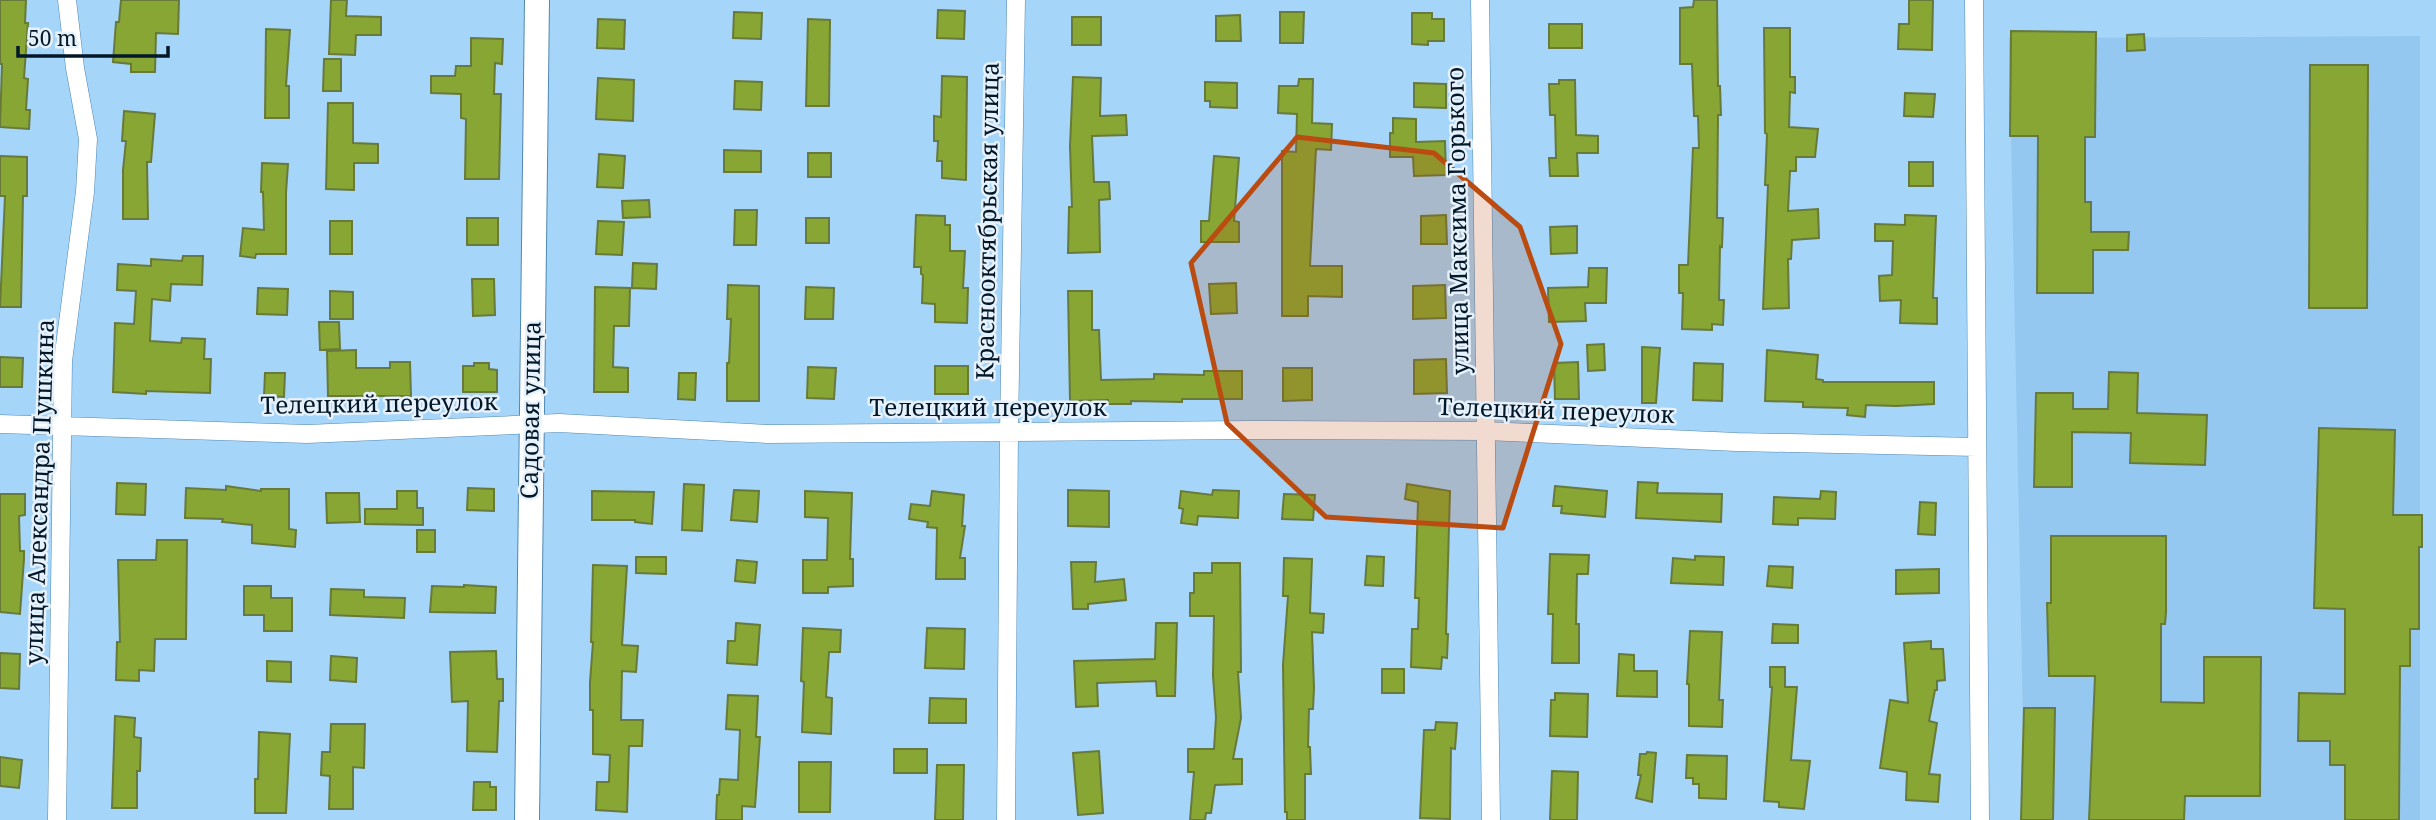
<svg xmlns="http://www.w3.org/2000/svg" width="2436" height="820" viewBox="0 0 2436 820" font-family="'Noto Serif',serif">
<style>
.built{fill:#94c8f0}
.building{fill:#88a633;stroke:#677a3b;stroke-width:2}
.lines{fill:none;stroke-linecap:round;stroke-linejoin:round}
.minor-casing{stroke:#4e88b3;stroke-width:19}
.secondary-casing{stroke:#4e88b3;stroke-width:26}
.minor{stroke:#fff;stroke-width:18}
.secondary{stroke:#fff;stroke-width:24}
.marked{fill:#ba4c12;fill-opacity:0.2;stroke:#ba4c12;stroke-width:5;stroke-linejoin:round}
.labels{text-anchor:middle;stroke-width:5;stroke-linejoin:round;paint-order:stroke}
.street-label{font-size:24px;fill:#021828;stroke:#e6f1fb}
</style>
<rect width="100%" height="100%" fill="#a6d5fa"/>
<path class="built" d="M2420,36V820H2025L2009,38Z"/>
<path class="building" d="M0,0H26L25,23H28L24,78L28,79L26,110H30L29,129L0,127L2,64H0Z
M121,0H179L178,34L156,33L155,72H131V64L113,62L116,22H119Z
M331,0H347L346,16L381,17V35H356L355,55L329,54Z
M1694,0H1717L1718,86H1720L1721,115H1718L1717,218H1723L1722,247L1720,246L1719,300H1724L1723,325L1712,324V330L1682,329L1683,293H1679V265H1688L1693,148H1699L1698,116H1694L1692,64H1680V8L1693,7Z
M1909,0H1933L1932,50L1898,49L1899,24H1909Z
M938,10L965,11L964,39L937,38Z
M734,12L762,13L761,39L733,38Z
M1280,12H1304L1303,43H1280Z
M1412,13H1432V19H1444V41H1428V45L1412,44Z
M1240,15L1241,41H1216V16Z
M1072,17H1101V45H1072Z
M598,19L625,20L624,49L597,48Z
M808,19L830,20L829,106H806Z
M1549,24H1582V48H1549Z
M1764,28H1790V77H1795V93L1790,92L1789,127L1818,129L1815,157H1796V171H1790L1788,211L1818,209L1819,238L1792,240L1791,259H1788L1789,308L1763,309L1768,185H1765L1767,134L1765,133Z
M266,29L290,30L286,86H289V118H265Z
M2011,31L2096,32L2095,137H2085V202H2091V232H2129L2128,250H2093V293H2037L2038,136H2010Z
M2144,34L2145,50L2127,51V35Z
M471,38L503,39L502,64L495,63L494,94H501L499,179H465L466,119L461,118V94L431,93V76H455L456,66H471Z
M324,59H341V91H323Z
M2310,65H2368L2367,308H2309Z
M942,76L967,77L966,180L942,178V161H937L938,141H934V116L941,117Z
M1073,77L1101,78L1100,116L1126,115L1127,135L1092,136L1094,182H1109L1110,199L1099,200L1100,252L1068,253L1069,207H1072L1070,146Z
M598,78L634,80L633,121L596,119Z
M1299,79H1313L1312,123L1332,124L1331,150L1316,149L1310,266H1342V297L1308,296V316H1282V151L1296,152L1297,114L1278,113L1279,86H1298Z
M1559,80H1575L1576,135L1598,136V153H1577L1578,176H1550L1549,158H1556L1555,115H1550L1549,84H1559Z
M735,81L762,82L761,110L734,109Z
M1205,82L1237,83V108L1210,107V101H1205Z
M1414,83L1446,84V108L1414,107Z
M1905,93L1935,94L1933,117L1904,116Z
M328,103H353V143L378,144V163H354V190L326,189Z
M124,111L155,114L151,162H147L148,219H123V170L126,141H122Z
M1393,118L1416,119V142L1445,141L1446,175L1414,176L1413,157H1390V133H1393Z
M724,150L761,151V172H724Z
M808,153H831V177H808Z
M599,154L625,156L623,188L597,187Z
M0,156L27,157V196H23L21,307H0L5,196H0Z
M1214,156L1239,158L1234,221L1239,222V242H1201V221H1209Z
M1909,162H1933V186H1909Z
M262,163L288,164L286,193V254H256L255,258L240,256L243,228L264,230L263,192H261Z
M649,200L650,217L623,218L622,201Z
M735,210H757L756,245H734Z
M916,215L945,216V225H950V251H965L963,288H968L967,323L935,322V304L922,303L923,275L921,274V267H914Z
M1446,215L1447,244H1421V216Z
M1905,215L1936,216L1933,298H1937V324L1900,323L1901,300L1880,301L1879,276L1892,275L1893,241H1875V224L1905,225Z
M467,218H498V245H467Z
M806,218H829V243H806Z
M330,221H352V254H330Z
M598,221L624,222L622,255L596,254Z
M1577,226V253L1551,254L1550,227Z
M183,256H203L202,285L171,284L170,301L152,299L150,341L181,343L182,338L205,339L204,359H211L210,393L146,391V394L113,392L115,323L134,324L136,291L117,290L118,264L151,266V259L182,261Z
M633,263L657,264L656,289L632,288Z
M1589,268H1607L1606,303H1585L1586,321L1549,322L1548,288L1588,287Z
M472,279H494L495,315L473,316Z
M1236,283L1237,313L1211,314L1209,284Z
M728,285L759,286V401H727V363H729L731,319H727Z
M1445,285L1446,318L1413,319V286Z
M595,287L630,288L629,326H614L613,367L628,368V392H594Z
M806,287L834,288L833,319H805Z
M258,288L288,289L287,315L257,314Z
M330,291L353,292V319H330Z
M1068,291H1092V330H1099L1101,380L1154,379V374L1204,375V371H1242V399H1182V402L1131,401V404H1108V400L1070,401Z
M319,322H339L340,349L320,350Z
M1604,344L1605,370L1588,371L1587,345Z
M1642,347L1660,348L1656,403H1642Z
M356,350V368H390V362H410L411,396H328L327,351Z
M1767,350L1818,355L1816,379L1823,380V382H1934V404L1896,406L1866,405L1865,417L1847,415L1848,408L1803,407V402L1765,401Z
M0,357L23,358L22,387H0Z
M1446,359L1447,393L1414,394V360Z
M1578,362L1579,399H1555L1554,363Z
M474,363H489V369L497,370V392H463V366H474Z
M1694,363L1723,364L1722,401L1693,400Z
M935,366H968V394H935Z
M808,367L836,368L834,399L807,398Z
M1283,368H1312V400L1283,401Z
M2109,372L2138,373L2137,413L2207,415L2205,465L2130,463L2131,433L2072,432V487H2034L2036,393H2073V409H2108Z
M265,373H285L284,397L264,396Z
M679,373H696L695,400L678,399Z
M2319,428L2395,430L2393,515H2422V547H2419V629H2410V666H2400L2399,820H2345V765H2330V741H2298L2299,693L2345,694V609L2314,608Z
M1638,482L1658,483L1657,493L1722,494L1721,522L1636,518Z
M117,483L146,484L145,515L116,514Z
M684,484L704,485L702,531L682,530Z
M1407,484L1450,491L1446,634H1448L1447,658L1442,657L1441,669L1411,667L1412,629H1418L1419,598H1415L1418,502L1405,499Z
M226,486L261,491V489H289V529L296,530L295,547L252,543V525L222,522L223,519L185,518L186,488L226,490Z
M1555,486L1607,491L1605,517L1561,513L1562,506H1553Z
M468,488L494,489V511L467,510Z
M734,490L759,491L757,522L731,520Z
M1068,490L1109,491V527L1068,526Z
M1213,490L1239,491L1238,518L1198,516L1197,525L1181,523L1183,509L1179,508L1181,491L1212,495Z
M397,491H417V508H423V525L365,524V509H397Z
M592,491L654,492L652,524L635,522V520H592Z
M805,491L852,493L850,559H853V586L828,587V593H803V560H827L828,518L805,517Z
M932,491L964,495L962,526H965L960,558H965V579H936L937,528L927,527L928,522L909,519L911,504L930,506Z
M1821,491L1836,492L1835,519L1798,518V525L1773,524L1774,497L1820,499Z
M326,493H359L360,522L327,523Z
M0,494H25V515L19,516L20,551H24V559L20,614L0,612Z
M1284,494L1315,495L1313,520L1282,519Z
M1920,502L1936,503L1935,535L1918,534Z
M417,530H435V552H417Z
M2051,536H2166V612L2165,624H2161V702L2204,703V657H2261L2260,796H2185L2184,820H2089L2095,676H2049L2047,603H2051Z
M157,540H187L186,639H155L154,671L139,670V681L116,680L117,642H120L118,560H156Z
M1550,554L1589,555L1588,574H1577L1576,624H1579V663H1552L1553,614H1548Z
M1367,556L1384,557L1383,586L1365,585Z
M1695,556L1724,557L1723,585L1671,583L1673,558L1695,560Z
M636,557H666V574L636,573Z
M1284,558L1312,559L1310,613L1324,614L1323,633L1312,632L1314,688L1313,709H1309L1308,747H1310L1311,774H1305V820H1287V812H1285L1283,665L1288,596H1283Z
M737,560L757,562L755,583L735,581Z
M1071,562H1096L1095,582L1124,579L1126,600L1088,604V609H1073Z
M1212,563H1240L1241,672H1238L1241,718L1233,759H1242V784L1215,785L1211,813H1206L1205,820H1190L1194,772H1188V749H1214L1216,717L1213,676L1214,616H1190V593H1194V573H1212Z
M593,565L627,566L622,645L638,646L636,672L622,671L621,720H643L642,746H629L627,812L596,810L597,782H609L610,755L593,754V710H590V682L593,642H591Z
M1769,566L1793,567L1792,588L1767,586Z
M1939,569V593L1896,594V570Z
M464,585L496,587L495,613L430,612L432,586L464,587Z
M244,586H271V598H292V631H264V615H244Z
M331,589L364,590V597L405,598L404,618L330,615Z
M736,623L760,625L757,665L727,663L728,641H735Z
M1156,623H1177L1175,696H1157L1156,681L1097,683L1098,706L1076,707L1074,661L1155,659Z
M1773,624L1798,625V643H1772Z
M803,628L841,630L840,652H829L826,697L832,698L831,734L802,732L804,682L801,681Z
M927,628L965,629L964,669L925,668Z
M1690,631L1722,632L1719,700H1723L1722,727L1689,726V684H1687Z
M1931,641V649H1943L1945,680L1937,681V690H1935L1929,721L1937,723L1929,774L1940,775L1938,802L1906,800L1907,772L1880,768L1890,700L1908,703L1904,643Z
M496,651L497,679H503V701H499L497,752L467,751L468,701L452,702L450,652Z
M0,653L20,654L19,689L0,688Z
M1619,654L1634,655V671H1657V697L1617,696Z
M331,656L357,658L356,682L330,680Z
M267,661L291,662V682L267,681Z
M1770,667H1785V687H1797L1791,760L1810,761L1804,809L1779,807V802L1764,801L1772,687H1770Z
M1382,669H1404V693H1382Z
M1555,693L1588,694L1587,737L1550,736L1551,700H1555Z
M728,695L758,696L756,737H760L755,807L742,806V820H716L717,795H719L720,779L738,780L740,730L726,729Z
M930,698L966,699V723H929Z
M2024,708H2055L2053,820H2021Z
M115,716L135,718L134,737L141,738L140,771H137V808H112Z
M1436,722L1457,723L1455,749L1451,748L1450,819L1420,818L1424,730H1435Z
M331,724H365L364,768L353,767V809H329L330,776L321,775L322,752H330Z
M259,732L290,734L286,813H255V779H258Z
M894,749H927V773H894Z
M1099,751L1103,813L1078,815L1073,753Z
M1647,752L1656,753L1652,802L1636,798L1641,775H1638L1640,754H1646Z
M1687,755L1727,756L1726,799L1699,798V784H1693V778H1686Z
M0,757L22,760L19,788L0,786Z
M799,762H831L830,812H799Z
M937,765H964L963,820H935Z
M1552,771L1578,772L1577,820H1550Z
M474,782H490V787H496V810H473Z"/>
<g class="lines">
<g class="minor-casing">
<path id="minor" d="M1480,0L1491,820
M1974,0L1980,820
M0,424L307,434L559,423L767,434L1250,430L1486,431L1737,442L1977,447
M57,820L63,361L85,192L88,139L75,68L67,0
M1006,820L1009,433L1016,0"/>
</g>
<g class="secondary-casing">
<path id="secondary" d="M527,820L537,0"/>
</g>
<use href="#minor" class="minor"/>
<use href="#secondary" class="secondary"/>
</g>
<path class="marked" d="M1297,137L1434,153L1520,227L1561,344L1503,528L1326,517L1227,423L1191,263Z"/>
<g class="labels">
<g class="street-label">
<text transform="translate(988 221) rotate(-89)" y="8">Краснооктябрьская улица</text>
<text transform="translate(1458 221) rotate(-91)" y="8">улица Максима Горького</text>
<text transform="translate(379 404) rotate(-1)" y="8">Телецкий переулок</text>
<text x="988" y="416">Телецкий переулок</text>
<text transform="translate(531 410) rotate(-89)" y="8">Садовая улица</text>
<text transform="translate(1556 411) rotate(2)" y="8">Телецкий переулок</text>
<text transform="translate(40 492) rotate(-88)" y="8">улица Александра Пушкина</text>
</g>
</g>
<path d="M18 46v10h150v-10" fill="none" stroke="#021828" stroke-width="3.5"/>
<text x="28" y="46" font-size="21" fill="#021828" stroke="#e6f1fb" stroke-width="5" paint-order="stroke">50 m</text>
</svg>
